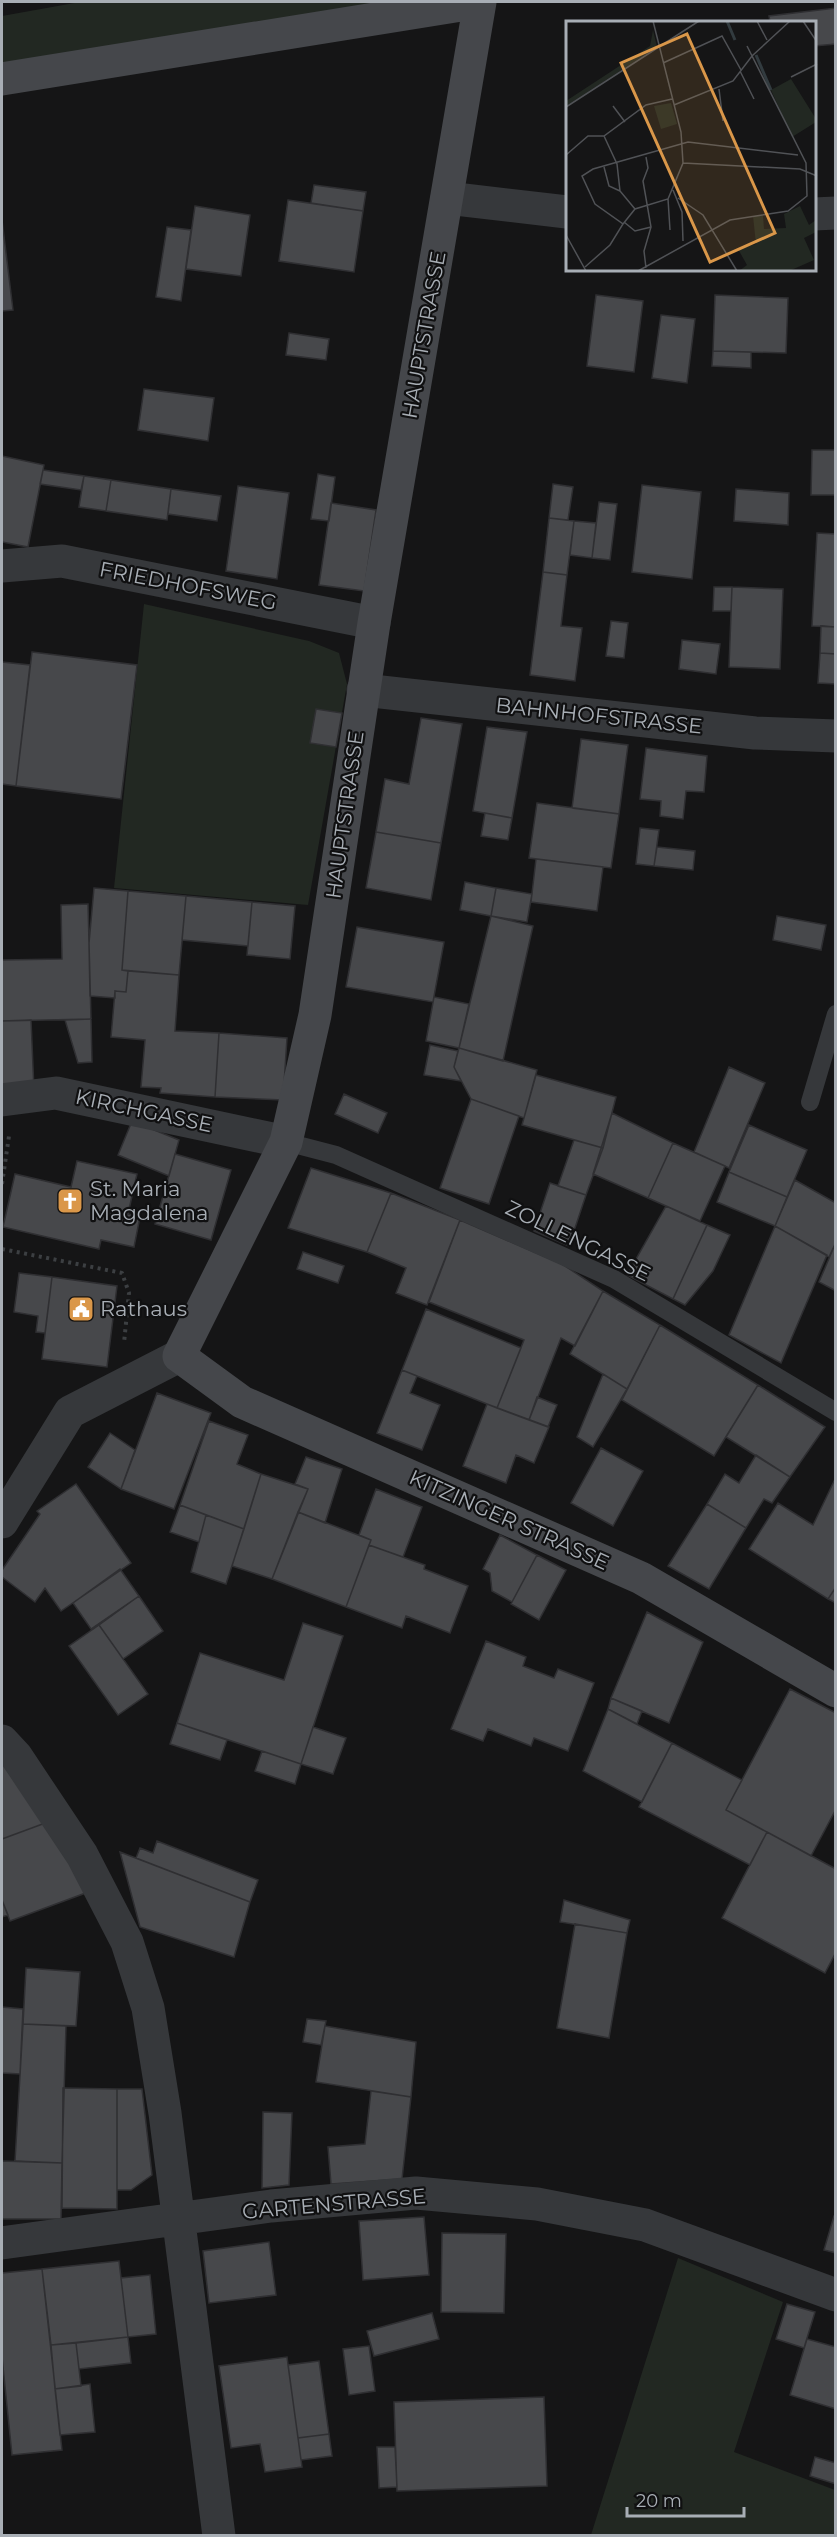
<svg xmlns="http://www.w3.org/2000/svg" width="837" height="2537" viewBox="0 0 837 2537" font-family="Montserrat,sans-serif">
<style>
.green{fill:#222822}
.building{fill:#47484b;stroke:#2f2f32;stroke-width:1.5}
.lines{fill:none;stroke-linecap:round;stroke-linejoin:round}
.path{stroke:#3c3f42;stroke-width:4;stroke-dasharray:3 4.5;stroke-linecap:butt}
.lane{stroke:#36383b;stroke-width:18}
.street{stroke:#36383b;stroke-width:33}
.secondary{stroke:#45474b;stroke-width:33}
.labels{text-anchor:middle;stroke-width:4.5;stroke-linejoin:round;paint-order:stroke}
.street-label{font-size:21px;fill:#a8aeb5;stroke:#101011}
.poi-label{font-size:21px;fill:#a8aeb5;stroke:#101011;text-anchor:start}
.inset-river{fill:none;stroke:#323b3f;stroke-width:3}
.inset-road{fill:none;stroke:#505256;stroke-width:1.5}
.view{fill:#da9749;fill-opacity:0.15;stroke:#da9749;stroke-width:3}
.inset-edge{fill:none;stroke:#a8aeb5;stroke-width:3}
</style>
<rect width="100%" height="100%" fill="#151516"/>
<path class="green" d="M80,2H393L2,67V16Z
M144,604L309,641L339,653L347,684L308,905L114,888Z
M678,2258L783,2302L734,2452L835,2490V2535H591Z"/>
<path class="building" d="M836,8V44L814,46V22H770L769,16Z
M314,185L366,192L363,211L311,203Z
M288,200L363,211L354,272L279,261Z
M195,206L250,215L241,276L186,269Z
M2,220L13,310L2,311Z
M167,227L191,230L181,301L156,297Z
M596,295L643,301L634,372L587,366Z
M715,295L788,298L786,353L713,351Z
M661,315L695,319L687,383L652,378Z
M289,333L329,339L326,360L286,355Z
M713,351L751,352V368L712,366Z
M144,389L214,398L208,441L138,430Z
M812,450H836V495H811Z
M2,456L44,465L28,547L2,542Z
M43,470L84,476L81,490L40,484Z
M318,474L335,477L329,521L311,519Z
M84,476L111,480L106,511L79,507Z
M111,480L171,489L167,520L106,511Z
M553,484L573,487L568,520L549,518Z
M642,485L701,492L692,579L632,572Z
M238,486L289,493L277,579L226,571Z
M171,489L221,496L217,521L168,514Z
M736,489L789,493L788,525L734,521Z
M599,502L617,504L610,560L592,558Z
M331,503L376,510L364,591L319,585Z
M549,518L574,521L567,575L543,572Z
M574,521L596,523L592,558L570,555Z
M817,533L836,534V627L812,626Z
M543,572L567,575L561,626L582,628L575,681L530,675Z
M714,587H732L731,611H713Z
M732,587L783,589L780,669L729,667Z
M611,621L628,623L624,658L606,656Z
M821,626L836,627V654L820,653Z
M682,640L720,644L716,674L679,669Z
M32,652L137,665L121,799L16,786Z
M820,653L836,654V684L818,683Z
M2,662L30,665L16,786L2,784Z
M316,709L342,713L336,747L310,743Z
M421,718L462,724L441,843L376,832L385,779L409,784Z
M487,727L527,732L512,818L473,811Z
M581,739L628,745L619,814L572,808Z
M646,748L707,756L704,792L686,791L683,819L660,816L661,801L640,799Z
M537,803L619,814L611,868L529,858Z
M485,813L512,818L508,840L481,836Z
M640,828L659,830L654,866L636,864Z
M376,832L441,843L431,900L366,888Z
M657,847L695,851L693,870L654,866Z
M536,859L603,867L597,911L531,902Z
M465,882L496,888L491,916L460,910Z
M94,888L128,891L122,970L128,971L126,992L115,991V998L90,996L89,943Z
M496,888L532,894L527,922L491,916Z
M128,891L186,896L179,975L122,970Z
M186,896L252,902L248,946L182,940Z
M252,902L295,906L290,959L247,955Z
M88,904L91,1019L2,1021V960L62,959L61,905Z
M491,916L533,926L503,1061L459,1048Z
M777,916L826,925L821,950L773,940Z
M357,927L444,942L433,1002L346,987Z
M128,971L179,975L175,1031L219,1033L215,1097L160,1093L161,1088L141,1087L145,1040L111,1037L115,991L126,992Z
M434,997L469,1004L459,1048L426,1041Z
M91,1019L92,1062L78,1063L65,1020Z
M31,1020L34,1090L2,1091V1021Z
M219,1033L287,1038L283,1100L215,1097Z
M430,1045L458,1051L454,1067L461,1081L424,1075Z
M459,1048L537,1070L524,1118L471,1099L454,1067Z
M729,1067L765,1083L729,1168L694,1152Z
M536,1075L616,1097L603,1148L522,1125Z
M344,1094L387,1113L378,1133L335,1114Z
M471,1099L519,1116L489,1204L440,1188Z
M612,1113L673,1143L648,1198L593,1174Z
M132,1121L179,1140L169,1176L118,1155Z
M749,1125L807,1150L787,1197L729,1172Z
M574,1140L603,1148L586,1195L558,1186Z
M673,1143L725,1166L700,1221L648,1198Z
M175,1154L231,1170L211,1240L155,1224Z
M77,1161L137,1174L128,1214L140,1217L134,1247L101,1240L99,1249L3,1227L15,1174L71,1187Z
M311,1168L391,1193L367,1252L288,1228Z
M729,1172L787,1197L775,1226L717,1202Z
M795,1180L836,1203V1242L829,1257L775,1226Z
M550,1183L586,1195L569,1246L534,1231Z
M391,1193L460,1220L427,1305L396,1293L406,1268L367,1252Z
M666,1206L707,1225L673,1299L627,1275Z
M460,1220L562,1264L603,1291L575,1346L561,1338L529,1420L497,1408L524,1340L429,1302Z
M707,1225L730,1235L713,1271L685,1305L673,1299Z
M775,1226L827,1255L781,1363L729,1335Z
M836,1242V1291L819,1282Z
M303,1252L344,1266L338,1283L297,1269Z
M19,1273L52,1277L45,1333L36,1332L38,1316L14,1312Z
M52,1277L117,1286L107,1367L42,1359Z
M603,1291L660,1325L627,1389L570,1354Z
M426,1309L521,1348L497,1408L402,1370Z
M660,1325L758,1385L714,1456L622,1400Z
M402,1370L417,1376L410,1393L440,1405L422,1450L377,1433Z
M603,1374L627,1389L593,1447L577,1437Z
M758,1385L825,1427L790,1477L726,1437Z
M157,1393L211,1413L174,1509L121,1489Z
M537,1397L557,1405L548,1427L529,1420Z
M487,1404L549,1427L534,1463L516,1455L506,1483L463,1466Z
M209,1421L248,1435L237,1464L261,1474L244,1529L180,1505Z
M110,1433L135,1450L121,1489L88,1467Z
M601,1448L643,1471L613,1526L571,1503Z
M756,1455L790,1477L772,1503L764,1499L746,1528L707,1504L725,1474L739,1483Z
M306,1457L342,1469L325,1523L298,1512L308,1489L295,1484Z
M261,1474L308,1489L272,1579L232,1566Z
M836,1477V1587L828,1599L749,1549L778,1503L813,1525Z
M76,1484L131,1563L61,1611L45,1588L35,1602L2,1577V1570L40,1514L37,1511Z
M376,1489L422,1507L403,1557L369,1545L371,1540L359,1535Z
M707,1504L746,1528L709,1589L668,1566Z
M180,1505L206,1515L199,1542L170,1532Z
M298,1512L371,1540L346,1607L272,1579Z
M206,1515L244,1529L226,1584L191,1572Z
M500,1535L537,1555L512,1602L492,1591L490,1573L483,1569Z
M369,1545L425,1565L424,1569L468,1586L450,1633L406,1616L402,1628L346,1607Z
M537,1555L566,1570L539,1620L511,1604Z
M120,1569L139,1596L91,1629L73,1603Z
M836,1587V1603L828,1599Z
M139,1596L163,1631L123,1659L99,1625Z
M647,1612L703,1642L669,1723L611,1698Z
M303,1623L343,1636L301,1764L177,1723L200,1653L284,1680Z
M99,1625L148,1694L118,1715L69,1646Z
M486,1641L526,1657L523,1666L554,1678L558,1669L594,1683L568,1751L534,1738L531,1746L488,1729L483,1741L451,1729Z
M790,1689L836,1713V1809L811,1856L726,1810Z
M611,1698L642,1711L637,1724L608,1709Z
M608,1709L672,1743L642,1802L583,1771Z
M177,1723L227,1740L220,1760L170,1744Z
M313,1727L346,1738L333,1774L301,1764Z
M672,1743L742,1780L726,1810L767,1832L750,1865L639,1807Z
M262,1751L301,1764L295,1784L255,1771Z
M2,1759L48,1822L2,1839Z
M48,1822L91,1891L10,1921L2,1900V1839Z
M767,1832L836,1869V1952L825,1973L722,1918Z
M157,1841L258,1880L250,1902L136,1858L140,1848L153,1853Z
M120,1852L250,1902L234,1957L140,1927Z
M2,1900L8,1915L2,1917Z
M564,1900L630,1920L627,1933L560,1922Z
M575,1924L627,1933L609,2038L557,2028Z
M26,1968L80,1972L76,2026L23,2024Z
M2,2007L23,2009L20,2074L2,2073Z
M307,2019L326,2021L321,2045L303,2042Z
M23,2024L66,2026L62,2163L15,2161Z
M325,2026L416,2042L411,2097L316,2082Z
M63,2088L117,2089V2209L62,2208Z
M117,2089H142L152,2175L131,2190H117Z
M371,2091L411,2097L402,2179L331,2184L328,2147L365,2144Z
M263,2112L292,2113L289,2185L262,2188Z
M2,2161L62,2163L61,2219H2Z
M834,2216H836V2253L824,2250Z
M424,2217L429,2275L363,2280L359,2221Z
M442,2233L506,2234L504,2313L441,2312Z
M269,2242L276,2295L209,2303L203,2251Z
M119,2261L128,2337L51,2345L42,2269Z
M42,2269L62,2450L12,2455L2,2357V2273Z
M150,2275L156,2334L128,2337L121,2278Z
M787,2304L815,2312L804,2348L776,2339Z
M432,2313L439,2339L374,2356L367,2331Z
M128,2337L131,2363L79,2369L76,2343Z
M807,2339L836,2347V2409L790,2395Z
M76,2343L81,2386L55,2389L51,2345Z
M369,2346L375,2391L349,2395L343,2349Z
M287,2357L302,2467L265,2472L260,2444L231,2448L219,2366Z
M319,2361L329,2434L298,2438L288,2365Z
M90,2384L95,2432L60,2435L55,2389Z
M544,2397L547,2486L397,2491L394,2402Z
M329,2434L332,2456L301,2460L298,2438Z
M377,2447H395L397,2487L379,2488Z
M815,2457L836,2463V2484L810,2476Z"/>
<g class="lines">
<path class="path" d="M2,1184L9,1136
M2,1249L122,1273L129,1293L124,1343"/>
<path class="lane" d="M810,1102L836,1014
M286,1142L336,1155L614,1279L836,1412"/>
<path class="street" d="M447,198L567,212
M814,214L836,213
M2,566L62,561L374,623
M363,690L755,733L836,736
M2,1100L56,1093L286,1142
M2,1522L70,1412L179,1356
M2,1741L16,1756L82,1855L127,1942L148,2008L165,2113L219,2536
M2,2243L271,2206L416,2193L537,2204L645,2225L836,2295"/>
<path class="secondary" d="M480,2L374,623L315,1015L286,1142L179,1356L242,1402L641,1578L836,1691
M2,79L480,2"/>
</g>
<defs>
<g id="church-square" transform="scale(1.35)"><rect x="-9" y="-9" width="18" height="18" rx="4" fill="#da9749" stroke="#101011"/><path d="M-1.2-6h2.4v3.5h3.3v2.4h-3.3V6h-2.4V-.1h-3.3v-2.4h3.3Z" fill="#fff"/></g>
<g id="civic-square" transform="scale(1.35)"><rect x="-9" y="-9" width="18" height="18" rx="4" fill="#da9749" stroke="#101011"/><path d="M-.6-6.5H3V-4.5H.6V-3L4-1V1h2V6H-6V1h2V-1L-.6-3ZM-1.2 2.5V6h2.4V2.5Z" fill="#fff"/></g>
</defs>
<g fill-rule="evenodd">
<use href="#church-square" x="70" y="1201"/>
<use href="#civic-square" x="81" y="1309"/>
</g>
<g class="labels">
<g class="street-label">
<text transform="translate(424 335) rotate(-80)" y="7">HAUPTSTRASSE</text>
<text transform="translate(188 586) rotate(11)" y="7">FRIEDHOFSWEG</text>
<text transform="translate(599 716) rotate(6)" y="7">BAHNHOFSTRASSE</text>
<text transform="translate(345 815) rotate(-82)" y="7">HAUPTSTRASSE</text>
<text transform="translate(144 1111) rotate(12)" y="7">KIRCHGASSE</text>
<text transform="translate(578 1241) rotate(26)" y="7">ZOLLENGASSE</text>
<text transform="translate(509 1520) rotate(24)" y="7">KITZINGER STRASSE</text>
<text transform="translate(334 2204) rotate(-5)" y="7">GARTENSTRASSE</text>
</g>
<g class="poi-label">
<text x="90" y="1196">St. Maria<tspan x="90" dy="24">Magdalena</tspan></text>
<text x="100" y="1316">Rathaus</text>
</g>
</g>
<g transform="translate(566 21)">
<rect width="250" height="250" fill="#151516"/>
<path d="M87,9L91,26L0,85V80L84,25ZM225,58L250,98V101L226,116L205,69ZM105,82L111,103L95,108L88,85ZM234,185L243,204L250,199V211L238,217L248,239L223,250H173L181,244L172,228L190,223L187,195H197L198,208L220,207L218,193Z" fill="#222822"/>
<path class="inset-river" d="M161,0L169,19M190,34L205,69"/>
<path class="inset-road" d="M191,0L201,19M237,0L251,21M97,42L156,15L175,49M174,50L188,78M225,56L251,43M153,68L157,100M108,84L167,60L186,35L224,0M47,85L59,101M0,86L133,0M38,115L51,143L54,170L69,188M0,134L22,115H38L80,84L106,78M80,136L82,147L77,160L85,206L78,230L80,247M117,142L234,148L251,155M38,146L43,165L54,170M107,169L116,191L117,220M112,177L137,194L171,250M102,178L104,209M58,201L69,210L85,206M57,203L69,188L102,178L117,142L115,111L87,0M0,214L20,250M19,246L44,224L57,203L29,183L16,155L27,148L122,121L232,134M72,250L164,199L222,190L241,175L240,142L181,25"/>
<path class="view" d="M121,13L209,212L144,241L55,42Z"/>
<rect width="250" height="250" class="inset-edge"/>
</g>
<rect width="837" height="2537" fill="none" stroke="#a8aeb5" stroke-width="6"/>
<path d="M627 2507v9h117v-9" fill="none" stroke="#a8aeb5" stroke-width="3"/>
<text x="636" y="2507" font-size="18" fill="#a8aeb5" stroke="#101011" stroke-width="4.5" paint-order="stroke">20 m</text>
</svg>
